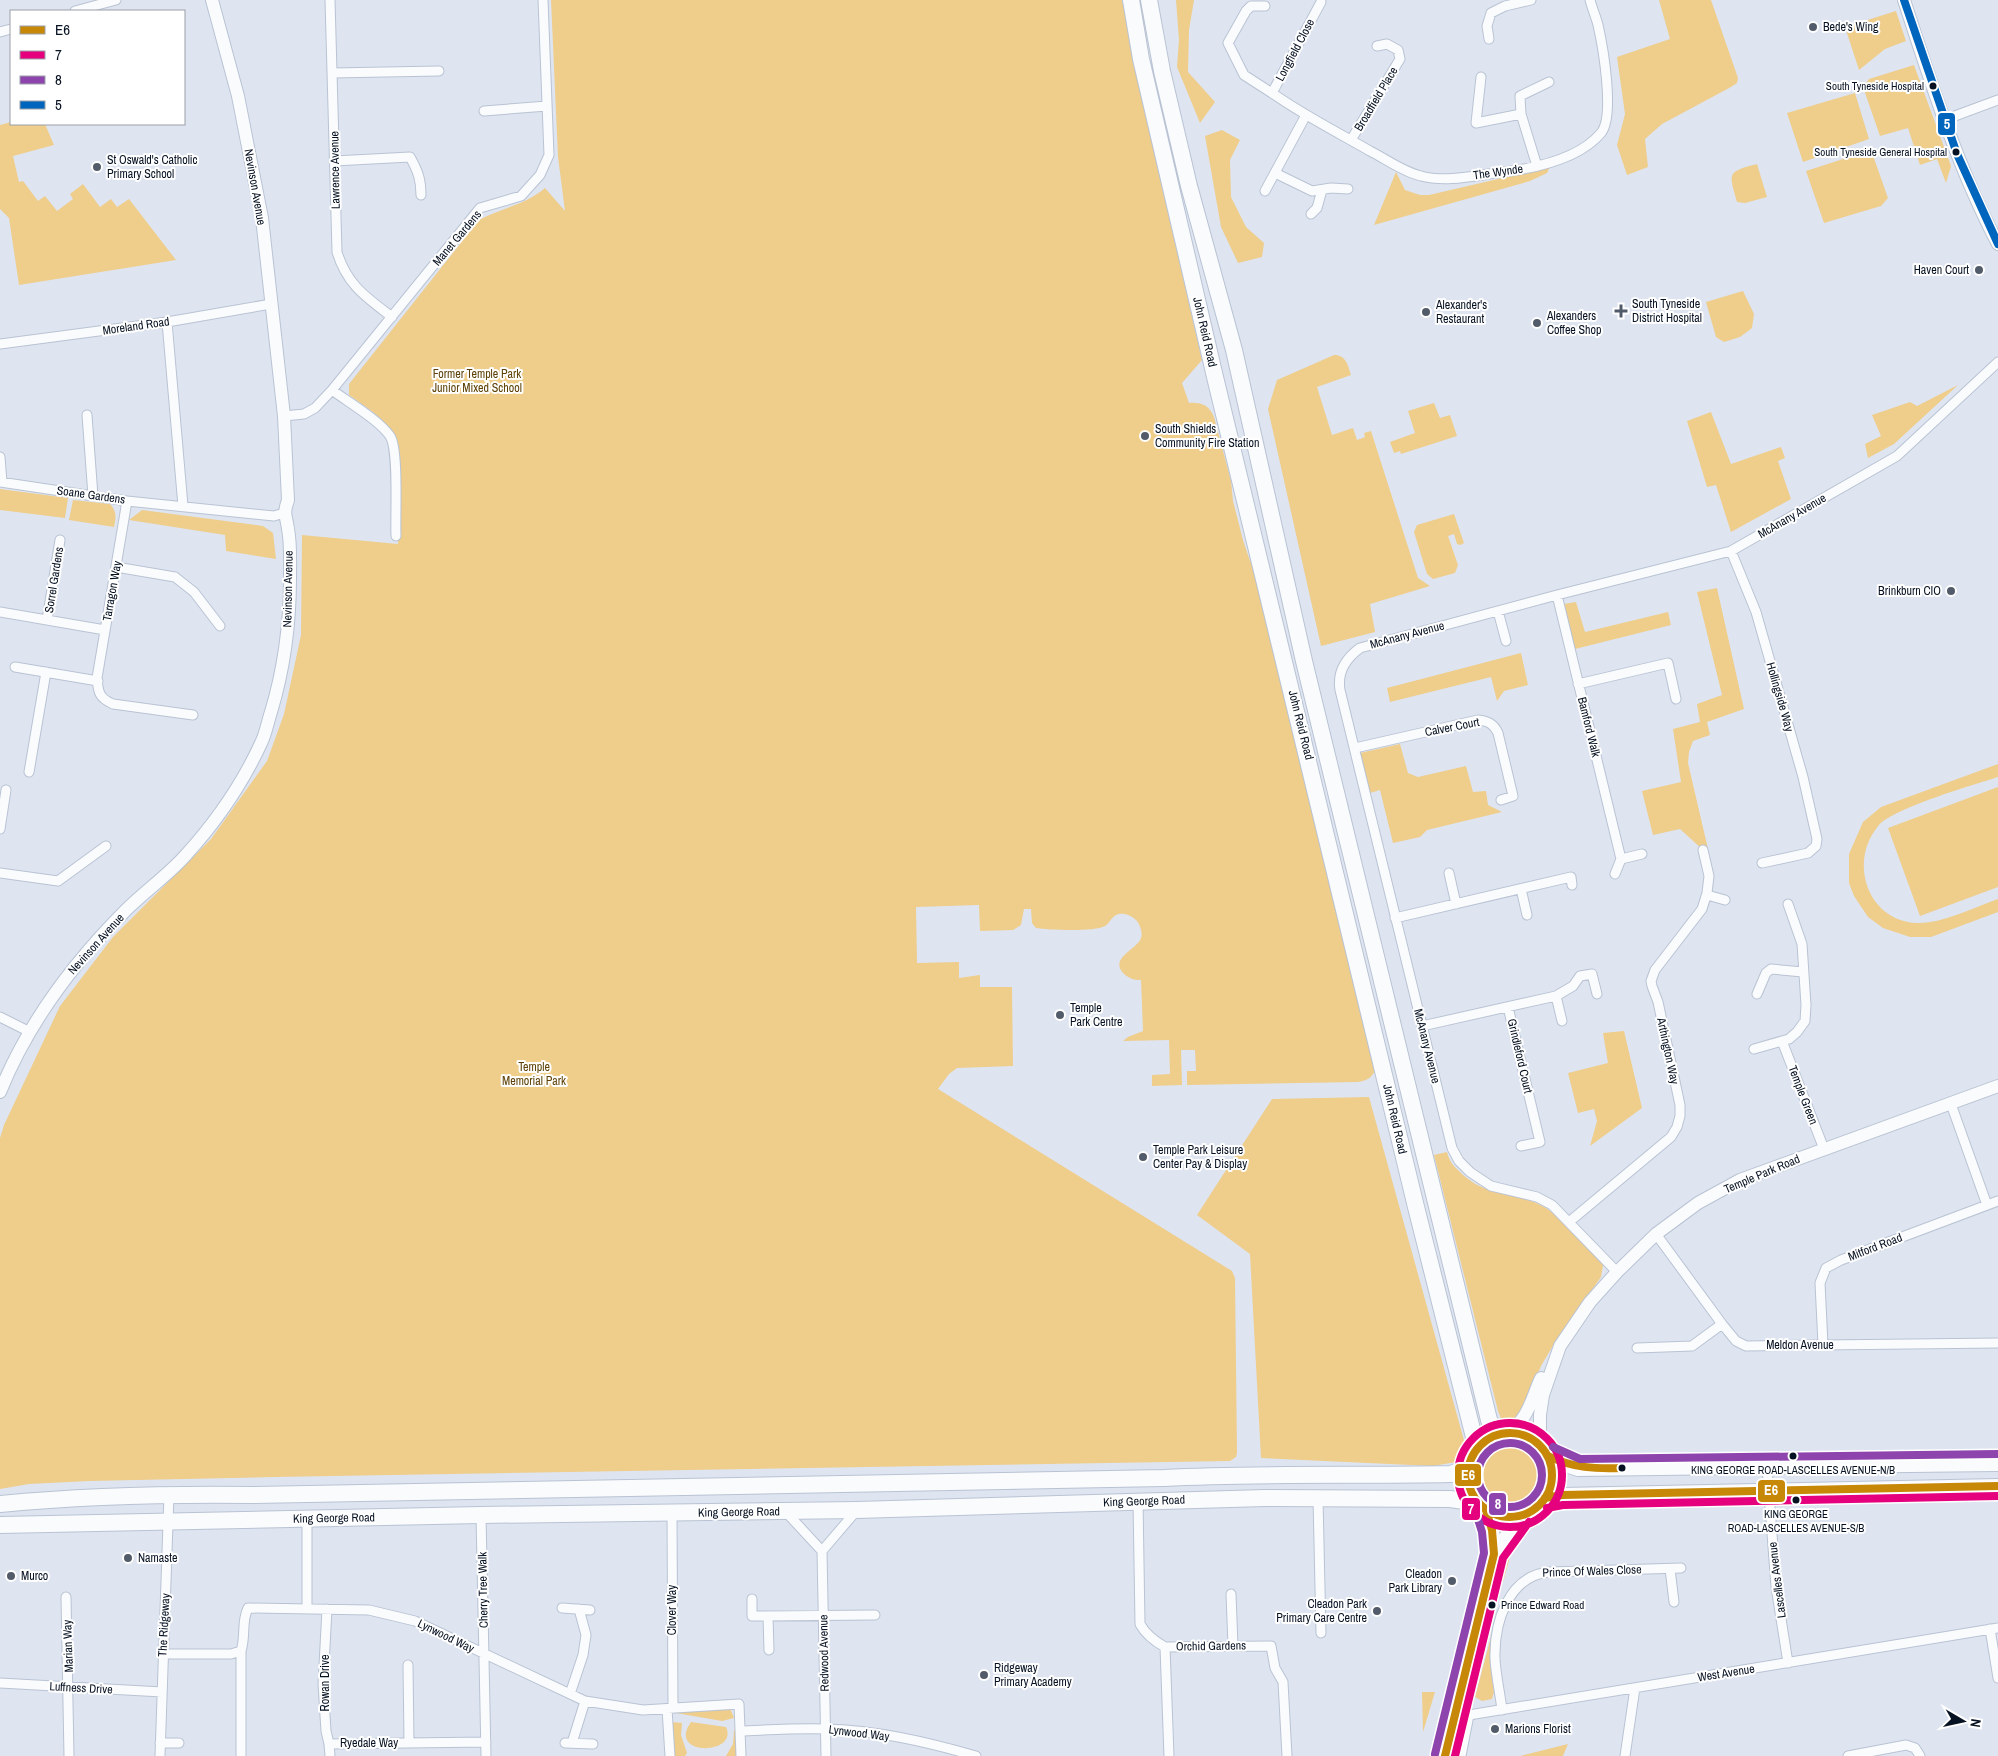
<svg xmlns="http://www.w3.org/2000/svg" width="1998" height="1756" viewBox="0 0 1998 1756" font-family="'Archivo Narrow',sans-serif">
<style>
.green{fill:#efcd8b}
.lines{fill:none;stroke-linecap:round;stroke-linejoin:round}
.street-casing{stroke:#b9c3d3;stroke-width:11}
.secondary-casing{stroke:#b9c3d3;stroke-width:14}
.primary-casing{stroke:#b9c3d3;stroke-width:16}
.highway-casing{stroke:#b9c3d3;stroke-width:18}
.street{stroke:#fafbfd;stroke-width:9}
.secondary{stroke:#fafbfd;stroke-width:12}
.primary{stroke:#fafbfd;stroke-width:14}
.highway{stroke:#fafbfd;stroke-width:16}
.bus-1-casing{stroke:#fff;stroke-width:11}
.bus-2-casing{stroke:#fff;stroke-width:11}
.bus-3-casing{stroke:#fff;stroke-width:11}
.bus-4-casing{stroke:#fff;stroke-width:11}
.bus-1{stroke:#c78807;stroke-width:8}
.bus-2{stroke:#e5007d;stroke-width:8}
.bus-3{stroke:#8e44ad;stroke-width:8}
.bus-4{stroke:#0065bd;stroke-width:8}
.poi-dot{fill:#525b6a;stroke:#fff;stroke-width:2}
.bus-dot{fill:#061122;stroke:#fff;stroke-width:2}
.labels{text-anchor:middle;stroke-width:4;stroke-linejoin:round;paint-order:stroke}
.bus-label{font-size:11px;fill:#061122;stroke:#fff;text-anchor:end}
.poi-label{font-size:12px;fill:#061122;stroke:#fff;text-anchor:start}
.street-label{font-size:12px;fill:#061122;stroke:#fff}
.park-label{font-size:12px;fill:#5d4106;stroke:#fff}
.line-badge{stroke:#fff;stroke-width:2}
.badge-label{font-size:14px;text-anchor:middle;font-weight:bold;fill:#fff}
</style>
<rect width="100%" height="100%" fill="#dee5f1"/>
<path class="green" d="M551,0H1122L1154,152L1202,360L1182,383L1189,403C1201,402 1209,405 1214,417L1231,481L1233,501L1243,540L1250,561H1255L1377,1066C1373,1077 1369,1080 1358,1082L1187,1085V1071H1196L1195,1050H1181L1182,1085L1152,1086V1075L1170,1074L1169,1040L1123,1041L1128,1037L1143,1031L1141,980C1134,980 1130,979 1124,974C1108,958 1138,949 1141,938C1143,933 1140,924 1136,920C1132,916 1125,913 1119,914C1112,915 1110,923 1105,926C1095,932 1048,930 1036,928L1032,923L1031,909H1024L1021,925L1013,930L980,931L979,905L916,907L917,963L959,962V978L980,975V987H1012L1013,1066L957,1068L949,1074L938,1089L1232,1271L1235,1278L1237,1453L1236,1457L1230,1461L274,1477L89,1481L29,1484L0,1489V1138L4,1125L60,1006L113,937L211,839L267,761L284,714L301,635L302,535L398,544C399,517 405,451 391,430C381,416 363,405 349,395V384L479,220C501,208 525,205 545,188L565,211L558,157Z
M1176,0H1194L1189,30L1188,72L1215,102L1200,123L1177,67L1179,40Z
M1659,0H1711L1738,78L1737,83L1731,87L1662,124L1645,139L1648,167L1627,175L1617,145L1625,114L1617,57L1670,39Z
M1896,11L1906,41L1885,49L1859,70L1845,27Z
M1914,65L1951,166L1946,183L1937,159L1920,165L1908,128L1880,136L1863,87L1869,79Z
M1855,93L1869,139L1803,162L1787,113Z
M11,122L45,124L54,145L13,156L19,182L23,181L38,201L45,196L57,211L73,199L70,194L83,184L100,207L111,199L117,207L129,199L176,260L19,285L9,218L0,209V125Z
M1222,130L1240,140L1230,160L1231,197L1246,227L1264,243L1262,257L1238,263L1221,227L1205,136Z
M1871,150L1888,198L1881,206L1824,223L1806,171Z
M1757,164L1767,197L1745,203L1737,202C1729,173 1726,172 1757,164Z
M1550,167L1547,173L1530,181L1374,225L1396,172L1405,190L1420,195H1429Z
M1743,291L1754,314L1752,328L1740,337L1724,342L1716,337L1706,302Z
M1334,355C1346,355 1348,365 1351,375L1317,387L1332,435L1353,428L1357,440L1365,437L1364,433L1371,431L1418,578L1430,586L1370,604L1375,632L1321,646L1268,409L1277,380Z
M1958,385L1894,444L1868,458L1865,444L1881,436L1872,415L1910,402L1917,406Z
M1434,403L1440,418L1450,415L1457,436L1401,454L1400,451L1394,453L1390,442L1415,433L1408,411Z
M1711,412L1731,464L1781,447L1785,458L1778,461L1791,499L1731,532L1716,485L1707,487L1687,421Z
M0,489L68,498L65,518L0,510Z
M73,500L110,504C117,512 116,517 114,527L69,520Z
M142,510L263,526L273,533L276,559L226,551L225,535L129,520Z
M1454,514L1464,543L1460,545L1457,544L1454,534L1448,536L1458,565L1455,573L1433,579L1427,574L1414,532L1417,525Z
M1717,588L1744,709L1707,722L1710,735L1693,741L1689,752L1688,763L1708,849L1703,850L1680,829L1653,835L1642,791L1681,782L1673,729L1700,722L1697,704L1722,695L1697,592Z
M1576,602L1585,632L1668,612L1671,625L1575,649L1564,604Z
M1521,653L1528,685L1504,691L1497,701L1491,677L1390,702L1387,688Z
M1400,744L1408,773L1418,777L1466,766L1473,792L1486,791L1488,805L1502,812L1427,830L1420,837L1393,843L1380,790L1370,793L1360,753Z
M1998,764V777C1973,785 1894,808 1879,825C1847,862 1868,922 1918,923C1940,924 1976,907 1998,899V912L1931,937H1910L1883,928L1868,917L1854,896L1849,883V854L1863,822L1881,807Z
M1998,787V887L1920,916L1888,828Z
M1624,1031L1642,1108L1590,1146L1597,1121L1594,1109L1578,1113L1568,1073L1608,1063L1603,1033Z
M1369,1097L1465,1444L1456,1462L1433,1466L1261,1458L1250,1254L1197,1215L1272,1099Z
M1447,1152C1449,1160 1453,1166 1459,1171C1487,1200 1517,1190 1546,1208C1557,1215 1597,1255 1603,1265L1601,1277L1554,1344L1541,1366L1528,1397L1515,1420L1505,1422L1502,1421L1498,1411L1434,1155Z
M1478 1475a33 33 0 1 1 66 0a33 33 0 1 1-66 0Z
M1509,1543L1513,1546L1503,1582L1496,1580Z
M1485,1616L1491,1617L1480,1660L1475,1659Z
M1491,1637L1490,1660L1494,1692L1492,1699L1482,1701L1475,1697Z
M1473,1665L1478,1666L1471,1694L1467,1693Z
M1422,1692H1435L1423,1732Z
M730,1708L734,1718L722,1721L676,1713V1710Z
M672,1722L682,1723L681,1735L687,1753L685,1756H673Z
M691,1722L726,1727C739,1756 666,1756 691,1722Z
M734,1730H737L738,1756H726L733,1744Z
M1568,1744L1563,1756H1520Z"/>
<g class="lines">
<g class="street-casing">
<path id="street" d="M330,0L337,252C347,285 366,297 392,317
M1265,6H1251L1246,11L1228,43L1244,75L1272,93L1321,2
M75,11L116,0
M0,32L11,29
M1489,39L1487,26L1491,13L1505,6L1531,0
M332,73L439,71
M1481,77L1476,123L1521,114
M1272,93C1303,115 1337,132 1370,151C1386,159 1403,172 1421,176C1447,183 1477,175 1504,172C1536,168 1579,159 1601,133C1615,116 1603,47 1598,25C1596,17 1592,8 1590,0
M484,111L547,106
M1944,120L1998,100
M1351,140L1400,59L1398,50L1387,44L1377,46
M334,161L410,157C418,171 421,180 421,195
M1537,166L1521,114L1520,96L1549,82
M1275,173L1312,191L1331,188L1348,189
M1265,191L1306,115
M1311,214L1317,208L1322,190
M167,322L183,506
M0,344L167,322L271,304
M332,390C348,402 379,420 390,436C399,450 395,516 396,536
M87,415L93,496
M284,416L304,414L315,408L332,390L480,208L521,196L540,175L549,155L543,0
M0,457L2,482
M0,482L127,501L274,516L284,513
M127,501L97,678C98,692 99,698 113,704L193,715
M1731,551L1756,612L1803,777L1817,839L1816,846L1808,853L1762,863
M116,567L175,577L194,592L220,626
M1557,595L1621,859
M1498,611L1506,641
M0,612L105,630
M47,620L60,540
M15,667L98,681
M1578,684L1668,663L1676,699
M1355,748L1478,720C1488,721 1494,724 1498,733L1513,796L1501,800
M29,772L46,672
M0,829L6,790
M0,873L58,881L106,846
M1449,873L1456,904
M1615,874L1621,859L1642,854
M1521,889L1527,915
M1707,895L1725,900
M1395,918L1571,877L1572,885
M1757,994L1766,973L1771,969L1803,972
M1556,996L1562,1021
M1508,1007L1540,1142L1521,1146
M0,1017L30,1032
M1422,1026L1556,996L1573,986L1580,976L1592,974L1597,994
M1782,1041L1824,1149
M1754,1049L1789,1039L1797,1032L1805,1021L1806,1005L1802,944L1788,904
M1951,1104L1987,1205
M1569,1222L1671,1137L1677,1127L1680,1116V1105L1658,1002L1652,986L1651,981L1655,970L1702,909L1707,893L1709,876L1703,850
M1656,1234L1722,1324L1736,1341L1746,1346L1998,1343
M1617,1272L1552,1205L1537,1197L1491,1186L1470,1172L1459,1161L1452,1148L1340,690C1337,672 1345,659 1360,648L1557,595L1731,551L1897,456L1998,362
M1823,1345L1820,1283L1826,1268L1841,1260L1998,1201
M1637,1348L1692,1346L1722,1324
M1767,1467L1776,1587L1788,1663
M1318,1498L1321,1633
M1138,1501L1140,1624C1146,1635 1154,1641 1165,1647L1271,1646L1275,1668L1283,1682L1287,1756
M785,1511L822,1551
M672,1513L673,1708
M481,1515L486,1756
M307,1519V1608
M1670,1569L1674,1602
M1231,1594L1233,1646
M66,1597L69,1756
M752,1599V1616L875,1615
M562,1608L590,1610
M327,1609L323,1684L326,1731L329,1744L330,1756
M768,1616L769,1650
M1990,1629L1998,1678
M1165,1647L1169,1756
M163,1654H231L241,1651C246,1636 241,1622 248,1608L369,1610L415,1621L585,1701L643,1710L739,1704L741,1756
M408,1665L409,1743
M0,1683L162,1692
M570,1694L583,1655L586,1635L579,1609
M667,1709L670,1756
M1502,1710C1500,1693 1496,1676 1495,1659C1494,1623 1508,1576 1549,1572L1681,1568
M1455,1713L1469,1715L1998,1628
M740,1731C768,1730 797,1728 825,1729C876,1730 927,1742 976,1756
M160,1743H179
M565,1743L593,1744
M572,1743L585,1701
M329,1744L486,1742
M160,1756L169,1494
M241,1756V1651
M826,1756L822,1551L857,1510
M1461,1756L1469,1715
M1625,1756L1635,1688
M1848,1756L1906,1745L1915,1748L1920,1756"/>
</g>
<g class="secondary-casing">
<path id="secondary" d="M1904,0C1931,83 1957,166 1998,244
M0,1092C28,1023 74,962 126,910C145,891 167,876 185,856C216,822 243,783 262,741C266,732 268,721 271,712C284,669 290,623 290,578C290,562 291,544 288,529C286,514 283,515 288,500L284,416L262,218L238,96L212,0
M1508,1433C1529,1418 1531,1400 1541,1378
M1540,1445V1415L1543,1395L1560,1346L1590,1302L1617,1272L1656,1234L1698,1203L1740,1180L1998,1086"/>
</g>
<g class="primary-casing">
<path id="primary" d="M1548,1456L1563,1464L1578,1469L1998,1464
M1545,1498L1562,1495L1998,1486
M1494,1554L1521,1516
M1445,1756L1494,1554L1492,1530L1486,1510"/>
</g>
<g class="highway-casing">
<path id="highway" d="M1131,0L1141,59L1215,377L1416,1207L1477,1449
M1149,0L1162,71L1189,186L1234,350L1304,661L1489,1420L1493,1427L1502,1433
M1468 1475a42 42 0 1 1 84 0a42 42 0 1 1-84 0Z
M0,1504C84,1496 167,1494 251,1495L1164,1478C1260,1473 1355,1476 1451,1474L1461,1470L1471,1461
M0,1525L481,1515L857,1510L1265,1498L1450,1499L1478,1503"/>
</g>
<use href="#street" class="street"/>
<use href="#secondary" class="secondary"/>
<use href="#primary" class="primary"/>
<use href="#highway" class="highway"/>
<g class="bus-1-casing">
<path id="bus-1" d="M1468 1475a42 42 0 1 1 84 0a42 42 0 1 1-84 0Z
M1548,1456C1573,1468 1595,1469 1622,1468
M1545,1498L1562,1495L1998,1486
M1445,1756L1494,1554L1492,1530L1486,1510"/>
</g>
<g class="bus-2-casing">
<path id="bus-2" d="M1458 1475a52 52 0 1 1 104 0a52 52 0 1 1-104 0Z
M1547,1508L1563,1505L1998,1496
M1455,1756L1503,1558L1529,1522"/>
</g>
<g class="bus-3-casing">
<path id="bus-3" d="M1478 1475a32 32 0 1 1 64 0a32 32 0 1 1-64 0Z
M1553,1447L1580,1459L1998,1454
M1435,1754L1484,1553L1482,1532L1476,1513"/>
</g>
<g class="bus-4-casing">
<path id="bus-4" d="M1904,0L1957,154L1998,244"/>
</g>
<use href="#bus-1" class="bus-1"/>
<use href="#bus-2" class="bus-2"/>
<use href="#bus-3" class="bus-3"/>
<use href="#bus-4" class="bus-4"/>
</g>
<g class="poi-dot">
<circle cx="1813" cy="27" r="5"/>
<circle cx="97" cy="167" r="5"/>
<circle cx="1979" cy="270" r="5"/>
<path d="M1618.5 303.5h5v5h5v5h-5v5h-5v-5h-5v-5h5z"/>
<circle cx="1426" cy="312" r="5"/>
<circle cx="1537" cy="323" r="5"/>
<circle cx="1145" cy="436" r="5"/>
<circle cx="1951" cy="591" r="5"/>
<circle cx="1060" cy="1015" r="5"/>
<circle cx="1143" cy="1157" r="5"/>
<circle cx="128" cy="1558" r="5"/>
<circle cx="11" cy="1576" r="5"/>
<circle cx="1452" cy="1581" r="5"/>
<circle cx="1377" cy="1611" r="5"/>
<circle cx="984" cy="1675" r="5"/>
<circle cx="1495" cy="1729" r="5"/>
</g>
<g class="bus-dot">
<circle cx="1933" cy="86" r="4.5"/>
<circle cx="1956" cy="152" r="4.5"/>
<circle cx="1793" cy="1456" r="4.5"/>
<circle cx="1622" cy="1468" r="4.5"/>
<circle cx="1796" cy="1500" r="4.5"/>
<circle cx="1492" cy="1605" r="4.5"/>
</g>
<g class="labels">
<g class="bus-label">
<text x="1924" y="90">South Tyneside Hospital</text>
<text x="1947" y="156">South Tyneside General Hospital</text>
<text x="1793" y="1474" text-anchor="middle">KING GEORGE ROAD-LASCELLES AVENUE-N/B</text>
<text x="1796" y="1518" text-anchor="middle">KING GEORGE<tspan x="1796" dy="14">ROAD-LASCELLES AVENUE-S/B</tspan></text>
<text x="1501" y="1609" text-anchor="start">Prince Edward Road</text>
</g>
<g class="poi-label">
<text x="1823" y="31">Bede's Wing</text>
<text x="107" y="164">St Oswald's Catholic<tspan x="107" dy="14">Primary School</tspan></text>
<text x="1969" y="274" text-anchor="end">Haven Court</text>
<text x="1632" y="308">South Tyneside<tspan x="1632" dy="14">District Hospital</tspan></text>
<text x="1436" y="309">Alexander's<tspan x="1436" dy="14">Restaurant</tspan></text>
<text x="1547" y="320">Alexanders<tspan x="1547" dy="14">Coffee Shop</tspan></text>
<text x="1155" y="433">South Shields<tspan x="1155" dy="14">Community Fire Station</tspan></text>
<text x="1941" y="595" text-anchor="end">Brinkburn CIO</text>
<text x="1070" y="1012">Temple<tspan x="1070" dy="14">Park Centre</tspan></text>
<text x="1153" y="1154">Temple Park Leisure<tspan x="1153" dy="14">Center Pay &amp; Display</tspan></text>
<text x="138" y="1562">Namaste</text>
<text x="1442" y="1578" text-anchor="end">Cleadon<tspan x="1442" dy="14">Park Library</tspan></text>
<text x="21" y="1580">Murco</text>
<text x="1367" y="1608" text-anchor="end">Cleadon Park<tspan x="1367" dy="14">Primary Care Centre</tspan></text>
<text x="994" y="1672">Ridgeway<tspan x="994" dy="14">Primary Academy</tspan></text>
<text x="1505" y="1733">Marions Florist</text>
</g>
<g class="street-label">
<text transform="translate(1295 50) rotate(-62)" y="4">Longfield Close</text>
<text transform="translate(1376 99) rotate(-59)" y="4">Broadfield Place</text>
<text transform="translate(335 170) rotate(-91)" y="4">Lawrence Avenue</text>
<text transform="translate(1498 172) rotate(-8)" y="4">The Wynde</text>
<text transform="translate(255 187) rotate(80)" y="4">Nevinson Avenue</text>
<text transform="translate(457 238) rotate(-50)" y="4">Manet Gardens</text>
<text transform="translate(136 326) rotate(-8)" y="4">Moreland Road</text>
<text transform="translate(1205 332) rotate(77)" y="4">John Reid Road</text>
<text transform="translate(91 495) rotate(8)" y="4">Soane Gardens</text>
<text transform="translate(1792 516) rotate(-30)" y="4">McAnany Avenue</text>
<text transform="translate(54 580) rotate(-81)" y="4">Sorrel Gardens</text>
<text transform="translate(288 589) rotate(-89)" y="4">Nevinson Avenue</text>
<text transform="translate(112 591) rotate(-80)" y="4">Tarragon Way</text>
<text transform="translate(1407 635) rotate(-15)" y="4">McAnany Avenue</text>
<text transform="translate(1780 697) rotate(74)" y="4">Hollingside Way</text>
<text transform="translate(1301 725) rotate(76)" y="4">John Reid Road</text>
<text transform="translate(1452 727) rotate(-11)" y="4">Calver Court</text>
<text transform="translate(1589 727) rotate(76)" y="4">Bamford Walk</text>
<text transform="translate(96 944) rotate(-48)" y="4">Nevinson Avenue</text>
<text transform="translate(1427 1046) rotate(76)" y="4">McAnany Avenue</text>
<text transform="translate(1668 1051) rotate(78)" y="4">Arthington Way</text>
<text transform="translate(1520 1056) rotate(77)" y="4">Grindleford Court</text>
<text transform="translate(1803 1095) rotate(69)" y="4">Temple Green</text>
<text transform="translate(1395 1119) rotate(77)" y="4">John Reid Road</text>
<text transform="translate(1762 1174) rotate(-23)" y="4">Temple Park Road</text>
<text transform="translate(1875 1247) rotate(-21)" y="4">Mitford Road</text>
<text x="1800" y="1349">Meldon Avenue</text>
<text transform="translate(1144 1501) rotate(-2)" y="4">King George Road</text>
<text transform="translate(739 1512) rotate(-1)" y="4">King George Road</text>
<text transform="translate(334 1518) rotate(-1)" y="4">King George Road</text>
<text transform="translate(1592 1571) rotate(-2)" y="4">Prince Of Wales Close</text>
<text transform="translate(1777 1580) rotate(-97)" y="4">Lascelles Avenue</text>
<text transform="translate(483 1590) rotate(-91)" y="4">Cherry Tree Walk</text>
<text transform="translate(672 1610) rotate(-90)" y="4">Clover Way</text>
<text transform="translate(164 1625) rotate(-87)" y="4">The Ridgeway</text>
<text transform="translate(446 1636) rotate(26)" y="4">Lynwood Way</text>
<text transform="translate(68 1646) rotate(-92)" y="4">Marian Way</text>
<text transform="translate(1211 1646) rotate(-1)" y="4">Orchid Gardens</text>
<text transform="translate(824 1653) rotate(-91)" y="4">Redwood Avenue</text>
<text transform="translate(1726 1673) rotate(-9)" y="4">West Avenue</text>
<text transform="translate(325 1683) rotate(-90)" y="4">Rowan Drive</text>
<text transform="translate(81 1688) rotate(3)" y="4">Luffness Drive</text>
<text transform="translate(859 1733) rotate(7)" y="4">Lynwood Way</text>
<text x="369" y="1747">Ryedale Way</text>
</g>
<g class="park-label">
<text x="477" y="378">Former Temple Park<tspan x="477" dy="14">Junior Mixed School</tspan></text>
<text x="534" y="1071">Temple<tspan x="534" dy="14">Memorial Park</tspan></text>
</g>
</g>
<g class="line-badge">
<rect x="1937" y="112" width="19" height="24" rx="5" fill="#0065bd"/>
<rect x="1454" y="1463" width="28" height="24" rx="5" fill="#c78807"/>
<rect x="1757" y="1479" width="29" height="24" rx="5" fill="#c78807"/>
<rect x="1488" y="1492" width="19" height="24" rx="5" fill="#8e44ad"/>
<rect x="1461" y="1497" width="20" height="24" rx="5" fill="#e5007d"/>
</g>
<g class="badge-label">
<text x="1947" y="129">5</text>
<text x="1468" y="1480">E6</text>
<text x="1771" y="1495">E6</text>
<text x="1498" y="1509">8</text>
<text x="1471" y="1514">7</text>
</g>
<rect x="10" y="10" width="175" height="115" fill="#ffffff" stroke="#9ba0a7"/>
<rect x="20" y="26" width="25" height="8" fill="#c78807" stroke="#9ba0a7"/>
<text x="55" y="35" font-size="15" fill="#061122">E6</text>
<rect x="20" y="51" width="25" height="8" fill="#e5007d" stroke="#9ba0a7"/>
<text x="55" y="60" font-size="15" fill="#061122">7</text>
<rect x="20" y="76" width="25" height="8" fill="#8e44ad" stroke="#9ba0a7"/>
<text x="55" y="85" font-size="15" fill="#061122">8</text>
<rect x="20" y="101" width="25" height="8" fill="#0065bd" stroke="#9ba0a7"/>
<text x="55" y="110" font-size="15" fill="#061122">5</text>
<g transform="translate(1963 1721) rotate(99)" stroke="#ffffff" stroke-width="4" paint-order="stroke">
<path d="M0-4L9 19L0 12L-9 19Z" fill="#061122"/>
<text y="-8" font-size="14" font-weight="bold" text-anchor="middle" fill="#061122">N</text>
</g>
</svg>
